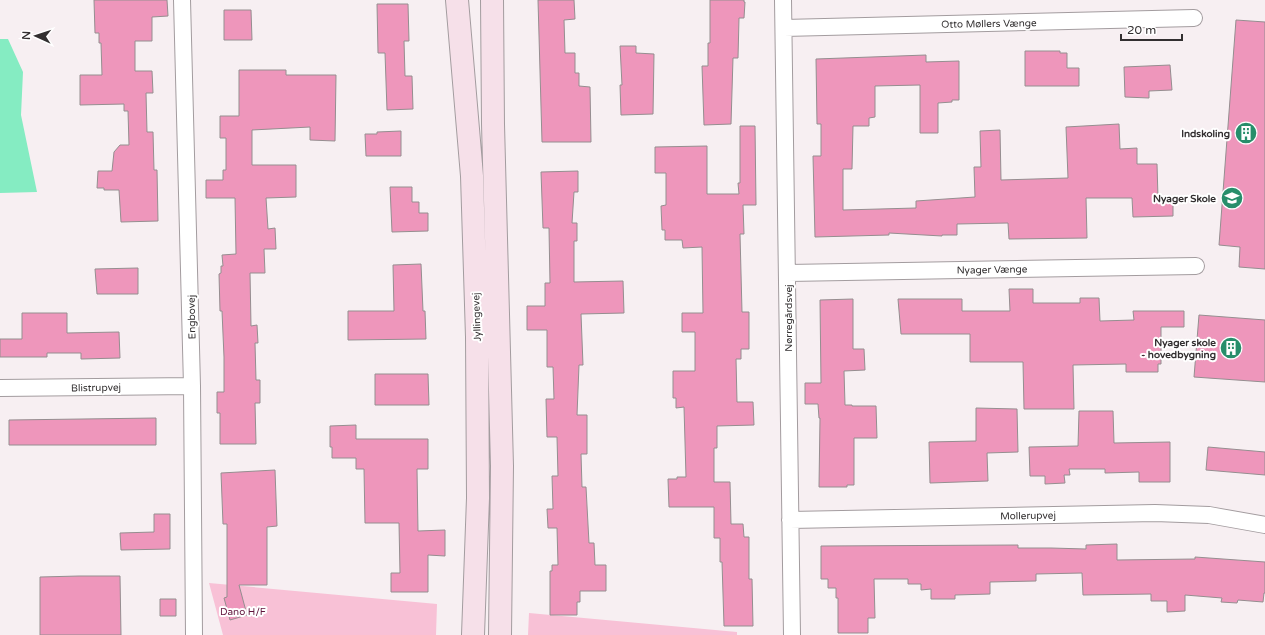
<svg xmlns="http://www.w3.org/2000/svg" width="1265" height="635" viewBox="0 0 1265 635" font-family="'Varela Round',sans-serif">
<style>
.green{fill:#f8c1d6}
.water{fill:#85ecc2}
.building{fill:#ee96bb;stroke:#958e90}
.lines{fill:none;stroke-linecap:round;stroke-linejoin:round}
.street-casing{stroke:#a39c9f;stroke-width:18}
.secondary-casing{stroke:#a39c9f;stroke-width:24}
.street{stroke:#fff;stroke-width:16}
.secondary{stroke:#f6e0e9;stroke-width:22}
.labels{text-anchor:middle;stroke-width:4;stroke-linejoin:round;paint-order:stroke}
.street-label{font-size:10px;fill:#322f30;stroke:#fff}
.poi-label{font-size:10px;font-weight:bold;fill:#322f30;stroke:#fff;text-anchor:end}
.park-label{font-size:10px;fill:#60143c;stroke:#fff}
</style>
<rect width="100%" height="100%" fill="#f7eff2"/>
<path class="green" d="M209,583L437,604L436,635H223Z
M529,613L737,632V635H528Z"/>
<path class="water" d="M0,39H8L23,72L21,115L37,192L0,193Z"/>
<path class="building" d="M94,0H167L168,16L152,17V41H135V71H152L153,93H146L147,132H153L154,170H157L158,221L121,222L119,190H104V188H97L98,171H112L114,152L120,145H129L128,111H124V104L80,105V75H102L101,43H99V33H95Z
M538,0H574L575,19L564,20L565,53H575V73H579V86L590,87L591,142H542Z
M710,0H744V2H745L744,18H739L738,58H733L731,124L704,125L702,66H708V43H710Z
M377,4H408L409,41H404L405,76H412L413,109L387,110L385,53H378Z
M224,10H251L252,40H224Z
M1236,20L1265,22V269L1239,267L1240,247L1219,245Z
M620,46H636V53L654,54L653,114L621,115L620,85H622Z
M1025,51H1060V53H1067V68H1079V86H1025Z
M926,55V62L959,61V100H952V102L938,103V133H920V85L875,86V117L869,118V126H853L852,169H843V210L916,208V201L975,197L974,167H981L980,131L1000,130L1001,180L1068,178L1066,127L1119,124L1120,149L1137,148V164H1157L1158,198L1173,197V216L1133,217L1132,198H1086L1087,238L1009,239L1008,223L957,224V235H942V236L889,233V235L815,237L813,156H821V124H817L816,59Z
M1170,65L1172,90L1149,91V98L1125,97L1124,67Z
M239,70H286V75H336L335,141L310,140V127L252,130V165H296V197L266,198L268,229L275,228L276,249H264L265,273H250L251,326L257,325L258,343H255L256,380H260V403H255L256,444H220V413H217V392H224V357L222,311H220L219,274L221,273V266H223L222,255L236,254L235,198H206V180H223V170H226V138H220V116H239Z
M740,126H755L756,205H743L744,234H740L742,312H749V349H741V359H736L737,402H753L754,425L717,426V448H714V482H730L731,524H743L744,537H749V579H752L753,626H724L722,562H720V538H714V507H669L668,479H677V477H686L684,407L676,408V398H673V371H695V332H682V313H703L702,247L683,248L682,240H665V230H662L661,206L666,205V173H655V147L707,146V194H739L738,183H740Z
M401,131V156H366L365,134H377V132Z
M578,171V192H574L572,223H577V241H574V282L623,281L624,313L581,314L583,365H579L577,415H587V454H581L582,487H586L589,543H594L595,565H606V591H580V602H577V615H550V571H552V565H558L557,528H548L547,509H553L552,476H558L557,437H547L546,399H554L553,367H547V330H527V306H545V283H550L549,228H543L541,172Z
M390,187H412V202H419V213H428V231L392,232Z
M421,264L423,311H425L426,339L348,340V311H394L393,265Z
M138,268V294H97L95,269Z
M1009,289H1033V303H1080V298H1099L1100,321L1134,320L1133,311H1184V327H1161V364H1158V372H1126V364L1073,365L1074,409H1024L1023,362H970V334H901L898,299H962V311H1010Z
M853,299V349H864L865,370L844,371L845,405H852V406H876L877,438H854V485H847V487H819L820,418H819L818,404H805V383H821L820,300Z
M22,313H67V333L119,332L120,358L81,359V353H47V357H0V339H22Z
M1199,315L1265,320V382L1194,377Z
M375,374H428L429,405H375Z
M976,408L1017,409L1018,452L987,453L988,481L930,483L929,442L976,441Z
M1079,411H1113L1114,443L1170,442V482H1139V472L1105,473V469H1069L1070,475H1064L1065,483L1045,484V476H1030L1029,447L1078,446Z
M156,418V445H9V420Z
M356,425V439H428V469H417L418,531L445,530V556L428,555V592H391V573H400L399,523H365L364,469H356V458H332V447H330V426Z
M1208,447L1265,452V475L1206,470Z
M275,470L277,526L267,527V585H239L247,615L230,620L224,598L227,597V524H223L221,473Z
M154,514H170V549L121,550L120,533L154,532Z
M1117,544V560L1195,559V557L1265,562V593H1264L1263,602L1238,600L1237,603L1221,602L1222,598L1185,595V611L1167,612V601H1151V594L1083,595L1082,573L1036,574V581L990,582V594L955,595V599H931V589L921,590V584H908V579H874L875,618H868V633H838V598H836V588H828V579H821V546L1018,545V548H1051L1086,549V545Z
M79,576H120L121,635H40V577Z
M160,599H176V616H160Z"/>
<g class="lines">
<g class="street-casing">
<path id="street" d="M182,0L192,386L194,635
M783,0L792,635
M784,28L1194,18
M788,273L1196,266
M0,388L192,386
M790,520L1155,513L1209,515L1265,525"/>
</g>
<g class="secondary-casing">
<path id="secondary" d="M457,0L472,176L477,337L478,498L473,635
M492,0L493,124L502,466L500,635"/>
</g>
<use href="#street" class="street"/>
<use href="#secondary" class="secondary"/>
</g>
<defs>
<g id="building-disc" transform="scale(1.15)"><circle r="9.5" fill="#278e6b" stroke="#fff"/><path d="M-4-6H4V6H1V3H-1V6H-4ZM-2.5-4.3h1.7v1.8h-1.7ZM.8-4.3h1.7v1.8H.8ZM-2.5-1h1.7V.8h-1.7ZM.8-1h1.7V.8H.8Z" fill="#fff"/></g>
<g id="school-disc" transform="scale(1.15)"><circle r="9.5" fill="#278e6b" stroke="#fff"/><path d="M0-5L7-2L0 1L-7-2ZM-4 1L0 2.5L4 1V4Q0 6-4 4Z" fill="#fff"/></g>
</defs>
<g fill-rule="evenodd">
<use href="#building-disc" x="1246" y="133"/>
<use href="#school-disc" x="1232" y="198"/>
<use href="#building-disc" x="1231" y="348"/>
</g>
<g class="labels">
<g class="street-label">
<text transform="translate(989 23) rotate(-1)" y="4">Otto Møllers Vænge</text>
<text transform="translate(992 269) rotate(-1)" y="4">Nyager Vænge</text>
<text transform="translate(191 317) rotate(-91)" y="4">Engbovej</text>
<text transform="translate(476 317) rotate(-92)" y="4">Jyllingevej</text>
<text transform="translate(788 318) rotate(-90)" y="4">Nørregårdsvej</text>
<text transform="translate(96 387) rotate(-1)" y="4">Blistrupvej</text>
<text transform="translate(1028 515) rotate(-1)" y="4">Mollerupvej</text>
</g>
<g class="poi-label">
<text x="1230" y="137">Indskoling</text>
<text x="1216" y="202">Nyager Skole</text>
<text x="1216" y="346">Nyager skole<tspan x="1216" dy="12">- hovedbygning</tspan></text>
</g>
<g class="park-label">
<text x="243" y="615">Dano H/F</text>
</g>
</g>
<g transform="translate(36 36) rotate(273)" stroke="#ffffff" stroke-width="3" paint-order="stroke">
<path d="M0-3L7 15L0 10L-7 15Z" fill="#322f30"/>
<text y="-6" font-size="11" font-weight="bold" text-anchor="middle" fill="#322f30">N</text>
</g>
<path d="M1121 34v6h61v-6" fill="none" stroke="#322f30" stroke-width="2"/>
<text x="1127" y="34" font-size="12" fill="#322f30" stroke="#ffffff" stroke-width="3" paint-order="stroke">20 m</text>
</svg>
